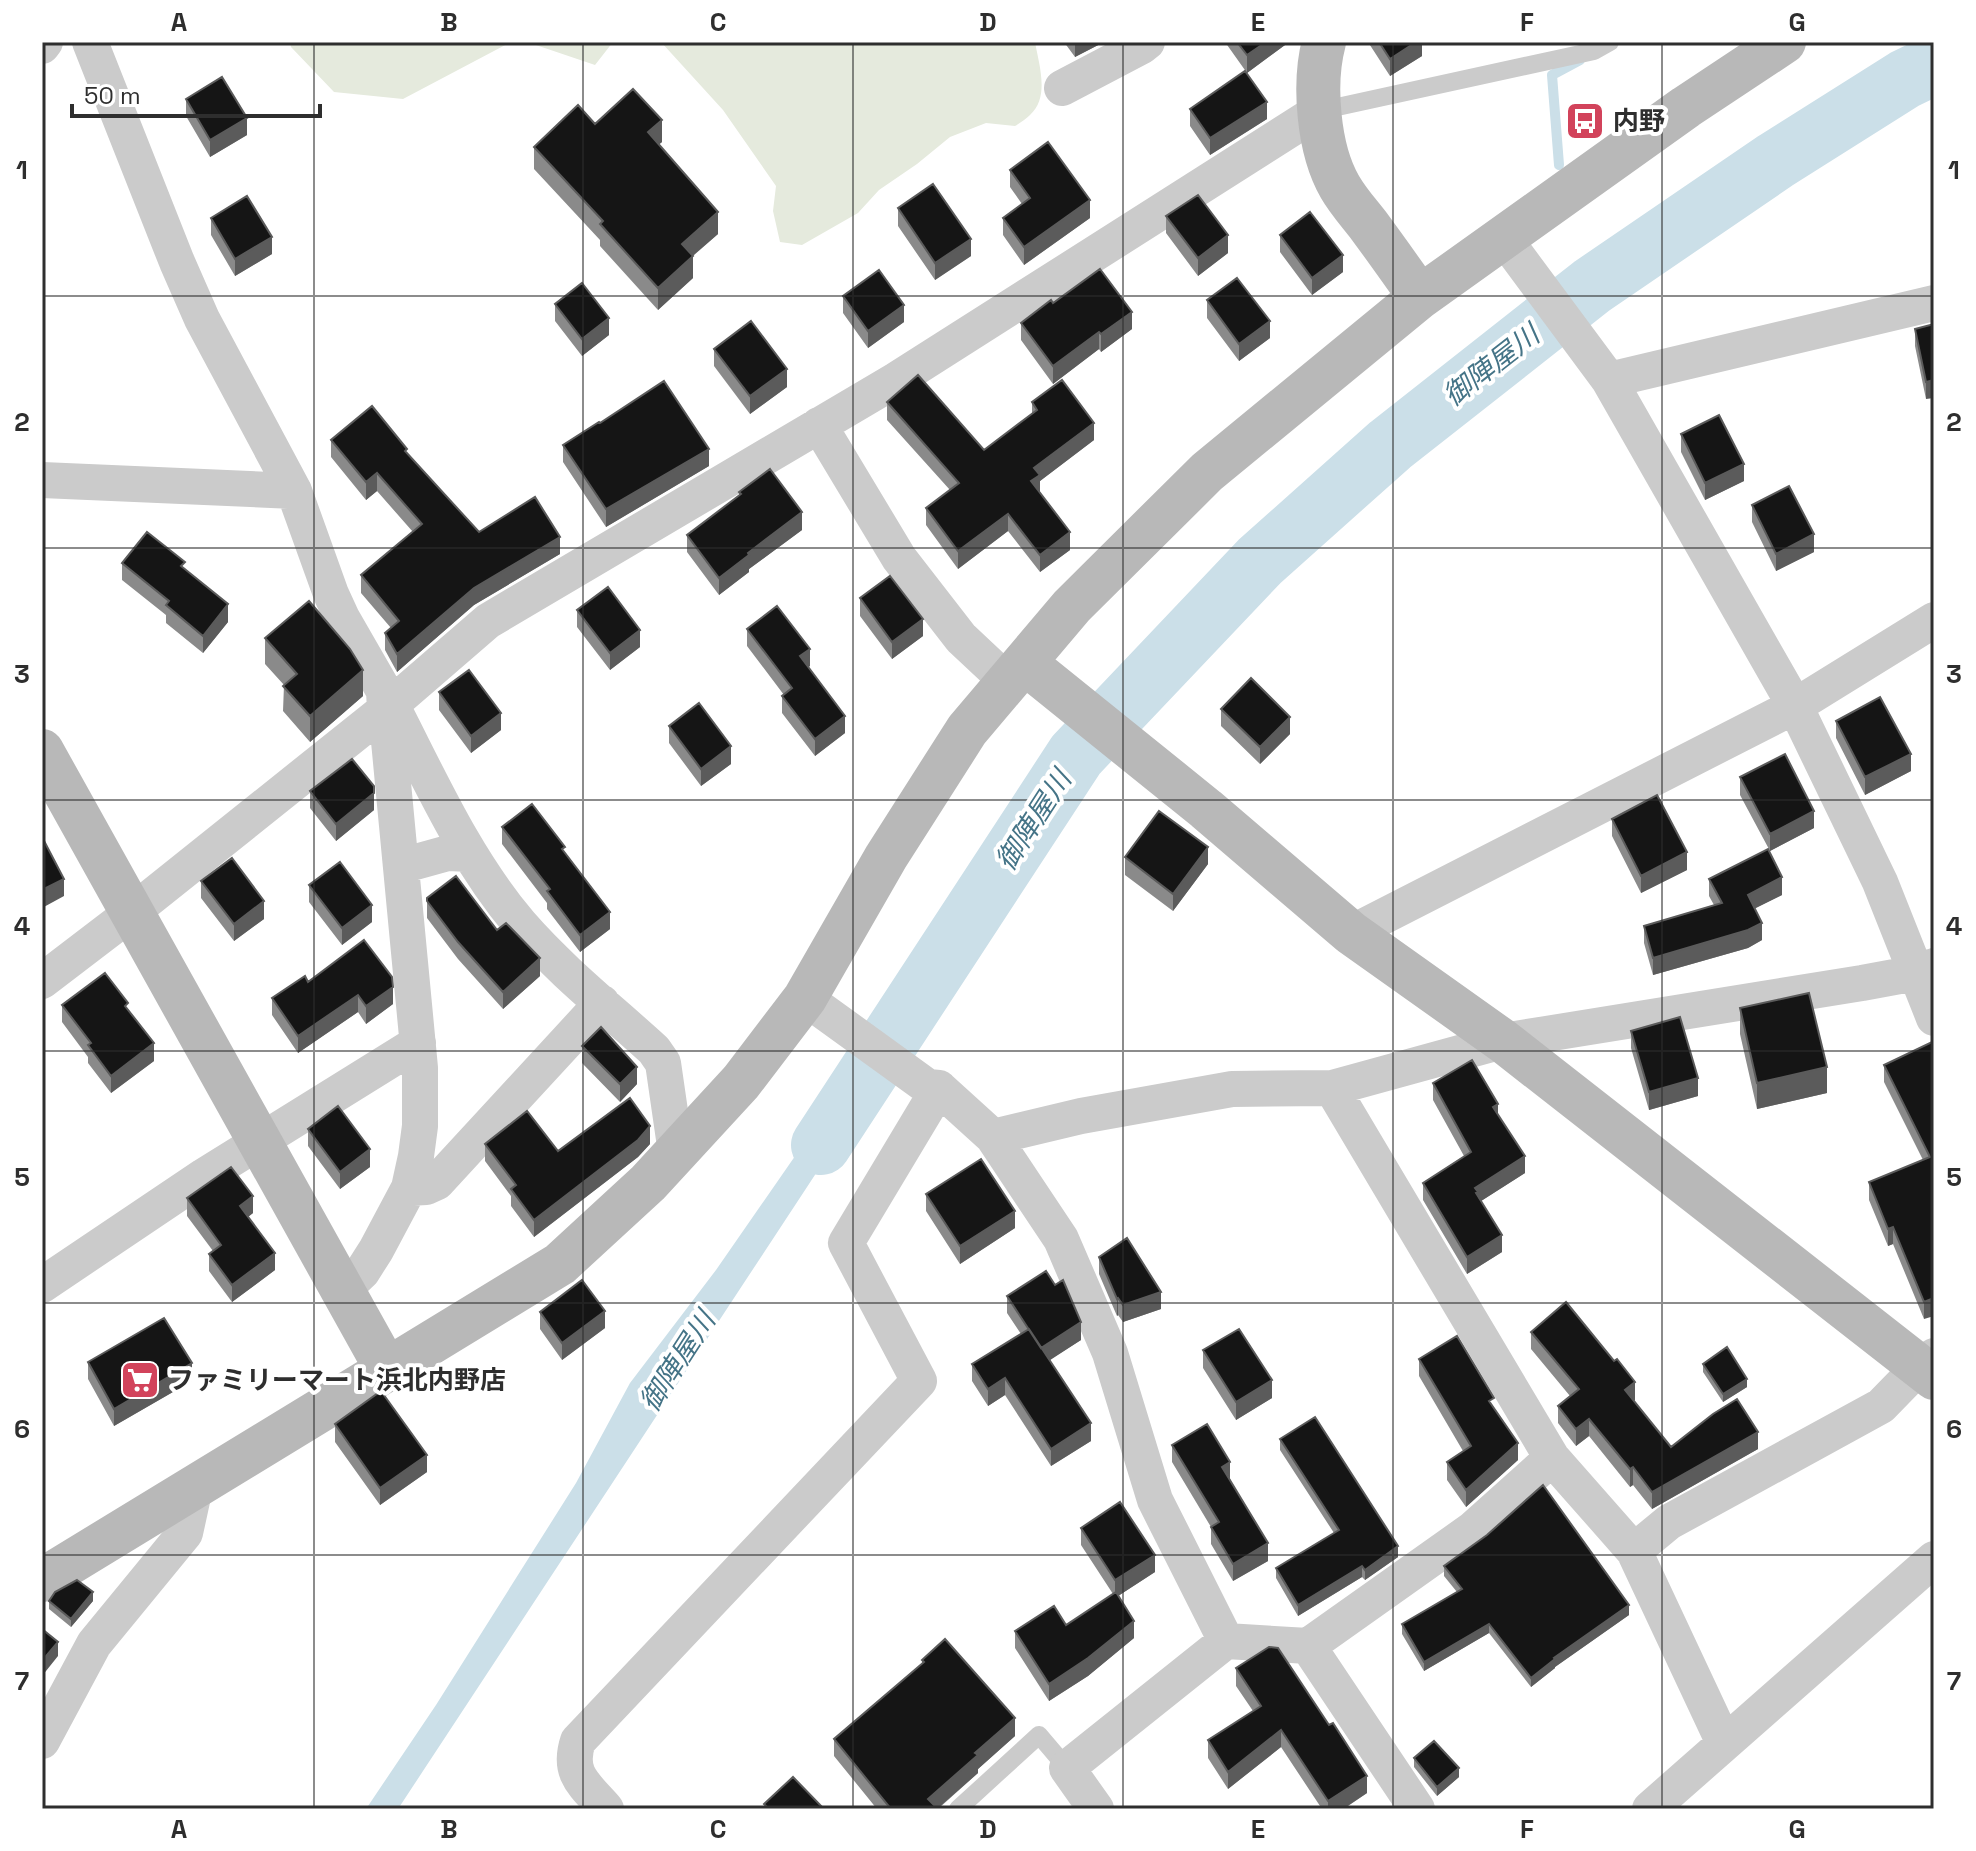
<svg xmlns="http://www.w3.org/2000/svg" width="1976" height="1851" viewBox="0 0 1976 1851" font-family="'Space Grotesk','Noto Sans JP',sans-serif">
<style>
.green{fill:#e5eadd}
.water{fill:#cbdfe8}
.lines{fill:none;stroke-linecap:round;stroke-linejoin:round}
.stream{stroke:#cbdfe8;stroke-width:10}
.river{stroke:#cbdfe8;stroke-width:60}
.lane{stroke:#cbcbcb;stroke-width:18}
.street{stroke:#cbcbcb;stroke-width:36}
.secondary{stroke:#b8b8b8;stroke-width:44}
.wall{fill:#8a8a8a}
.shaded-wall{fill:#5b5b5b}
.building{fill:#151515;stroke:#5b5b5b;stroke-width:2}
.grid{fill:none;stroke:#2e2e2e;stroke-width:2;stroke-opacity:0.55}
.labels{text-anchor:middle;stroke-width:8;stroke-linejoin:round;paint-order:stroke}
.poi-label{font-size:26px;font-weight:bold;fill:#2e2e2e;stroke:#fff;text-anchor:start}
.water-label{font-size:28px;font-style:italic;fill:#457487;stroke:#fff}
.neatline{fill:none;stroke:#2e2e2e;stroke-width:3}
.grid-label{font-size:26px;text-anchor:middle;font-weight:bold;fill:#2e2e2e}
</style>
<rect width="100%" height="100%" fill="#fff"/>
<path class="green" d="M290,42H511L403,99L334,92L291,47Z
M527,42H613L595,65Z
M661,42H1035C1039,65 1050,97 1030,115C1026,119 1020,123 1015,126L986,123L950,137L917,164L879,190L858,213L802,245L780,242L773,211L776,186L723,110Z"/>
<path class="water" d="M854,1071L878,1079L398,1809H366L436,1705L576,1483L630,1383L716,1270Z"/>
<g class="lines">
<path class="stream" d="M1559,165L1552,75L1580,60"/>
<path class="river" d="M821,1145L1076,755L1260,561L1390,445L1592,286L1775,161L1905,79L1934,65"/>
<path class="lane" d="M1319,111L1594,51L1610,42
M958,1809L1039,1735L1067,1768"/>
<path class="street" d="M90,42L177,262L202,319L294,491L331,594L342,618L384,691L385,710L389,741L420,1068V1126L416,1156L409,1188L376,1250L362,1272L343,1290
M42,46L45,42
M1062,88L1142,46L1147,42
M1503,237L1609,380L1795,706L1880,882L1934,1018
M1609,380L1934,303
M819,425L899,558L961,638L1008,682
M42,480L294,491
M393,708C431,782 465,859 520,924C560,970 609,1009 654,1050L663,1063L676,1153
M401,866L448,853L470,854
M1351,933L1795,706L1934,620
M42,981L131,913L385,710L488,621L896,380L1319,111
M939,1088L993,1137L1061,1239L1110,1353L1155,1500L1226,1641L1308,1646L1417,1809
M1332,1088L1552,1458L1634,1551L1724,1743
M993,1137L1081,1116L1232,1089L1332,1088L1503,1041L1862,983L1916,973L1934,966
M409,1188L426,1187L437,1182L602,1003
M42,1285L204,1176L418,1043
M1634,1551L1669,1522L1881,1406L1919,1367L1934,1356
M1308,1646L1473,1529L1552,1458
M42,1741L94,1644L185,1533L195,1487
M606,1809C585,1785 567,1774 578,1741L919,1381L846,1243L939,1088L928,1087L805,998
M1096,1809L1067,1768L1226,1641
M1650,1809L1934,1559"/>
<path class="secondary" d="M1324,42C1313,83 1318,149 1340,187C1348,201 1359,213 1369,226C1386,249 1403,273 1420,297
M1025,663L1206,809L1351,933L1503,1041L1934,1378
M42,751L387,1370
M42,1580L560,1264L648,1183L741,1082L805,998L886,857L967,730L1072,606L1207,472L1420,297L1686,107L1784,42"/>
</g>
<path class="wall" d="M1064,42H1104L1075,57Z
M1225,42H1285V45L1247,73Z
M1368,42H1422V56L1390,76Z
M186,99L247,135L210,157L186,116Z
M1190,109L1267,119L1210,155L1190,126Z
M595,124L662,142L659,144L718,234L693,256V278L658,310L600,246V240L534,169V147Z
M1010,170L1090,218L1024,265L1003,235V218L1022,204L1010,187Z
M898,208L971,256L935,280L898,226Z
M1166,216L1228,253L1198,276L1166,233Z
M211,218L272,254L235,276L211,235Z
M1280,235L1343,272L1312,295L1280,252Z
M843,296L904,322L868,348L843,313Z
M1207,300L1270,338L1239,361L1207,318Z
M1053,303L1132,329L1101,352L1099,349L1053,384L1021,340V323Z
M555,304L609,335L582,356L555,321Z
M1934,324L1926,399L1915,346V329Z
M714,349L787,387L750,414L714,366Z
M887,402L984,450L1032,414V402L1094,440L1040,481V492L1070,550L1040,572L1008,531L958,569L926,525V508L950,490L887,420Z
M600,423L709,466L606,527L563,462V445Z
M1681,434L1744,481L1705,500L1681,452Z
M331,440L407,453L479,532L560,554L474,605L397,672L385,650V633L391,628L361,593V575L413,532L377,491L366,500L331,457Z
M739,492L802,530L749,569V572L719,595L687,552V535L739,495Z
M1752,505L1814,552L1776,571L1752,522Z
M122,563L185,569L228,622L203,653L166,623V615L122,580Z
M860,598L923,636L892,659L860,616Z
M577,610L640,647L610,670L577,627Z
M747,629L810,666L808,667L845,733L815,756L782,713V696L784,695L747,646Z
M265,638L363,696L310,742L283,711L284,685L265,664Z
M439,692L501,730L471,753L439,710Z
M1221,709L1290,734L1260,764L1221,726Z
M1836,721L1911,771L1865,795L1836,738Z
M669,726L731,764L701,786L669,743Z
M1740,777L1814,828L1770,851L1740,795Z
M310,791L374,810L336,841L310,808Z
M1612,819L1687,870L1641,893L1612,836Z
M502,827L565,853L610,929L580,952L547,909V903L502,844Z
M1125,857L1208,864L1173,911L1125,875Z
M1709,879L1782,895L1755,908L1762,940L1748,948L1653,975L1644,943V926L1714,905L1709,896Z
M201,881L264,919L234,941L201,898Z
M309,885L372,922L342,945L309,902Z
M427,898L497,930L540,976L503,1009L458,959L427,918Z
M308,982L393,1004L366,1024L358,1012L298,1053L272,1015V998Z
M62,1005L128,1009L154,1061L111,1093L88,1063V1057L62,1022Z
M1740,1008L1827,1093L1757,1109L1740,1034Z
M1631,1031L1698,1096L1649,1110L1631,1048Z
M1934,1041L1924,1319L1893,1244L1888,1246L1869,1200V1182L1923,1160L1884,1082V1065Z
M582,1046L637,1084L620,1102L582,1063Z
M1433,1083L1498,1115L1525,1173L1481,1201L1502,1252L1467,1274L1423,1200V1183L1464,1156L1433,1100Z
M308,1129L370,1167L340,1189L308,1146Z
M485,1144L558,1151L650,1144L638,1157L534,1237L511,1206V1196L485,1161Z
M926,1194L1015,1228L960,1264L926,1211Z
M187,1198L253,1213L248,1217L275,1270L232,1302L209,1271V1254L213,1251L187,1216Z
M1099,1257L1161,1309L1123,1322L1118,1315L1117,1316L1099,1274Z
M1007,1296L1081,1340L1049,1360L1091,1441L1051,1466L1005,1395L988,1406L972,1381V1364L1021,1334L1007,1313Z
M540,1312L605,1328L562,1360L540,1329Z
M1531,1332L1635,1400L1634,1401L1671,1447L1758,1449L1652,1509L1633,1485L1630,1487L1589,1436L1576,1446L1558,1423V1406L1570,1396L1531,1349Z
M1203,1350L1272,1398L1236,1420L1203,1368Z
M1419,1359L1494,1409L1518,1460L1466,1507L1447,1480V1462L1463,1451L1419,1376Z
M88,1362L192,1381L114,1426L88,1379Z
M1703,1364L1747,1387L1723,1402L1703,1372Z
M335,1424L427,1472L380,1505L335,1442Z
M1280,1439L1398,1557L1365,1580L1362,1577L1298,1616L1276,1578V1568L1334,1533L1280,1450Z
M1172,1445L1230,1479L1268,1561L1233,1581L1211,1544V1527L1172,1462Z
M1081,1528L1155,1572L1118,1596L1134,1638L1088,1676L1049,1701L1015,1648V1631L1066,1625L1113,1594L1081,1545Z
M1444,1566L1629,1615L1555,1667V1668L1531,1687L1489,1633L1424,1671L1402,1634V1624L1457,1592L1444,1576Z
M49,1601H93L71,1627L49,1609Z
M922,1660L1015,1736L978,1769V1773L938,1809H877L834,1756V1739L922,1664Z
M1236,1668L1367,1793L1348,1806L1350,1809H1322L1281,1747L1228,1789L1208,1758V1740L1253,1711L1236,1686Z
M1414,1758L1459,1777L1437,1796L1414,1767Z"/>
<path class="shaded-wall" d="M1075,42H1104L1075,57Z
M1266,42H1285V45L1247,73V55Z
M1416,42H1422V56L1390,76V59Z
M1267,102V119L1210,155V138Z
M247,118V135L210,157V140Z
M662,120V142L648,154V132Z
M1090,200V218L1024,265V247Z
M718,212V234L682,265V244Z
M1228,235V253L1198,276V258Z
M272,237V254L235,276V259Z
M971,239V256L935,280V263Z
M1343,255V272L1312,295V278Z
M693,256V278L658,310V288Z
M904,305V322L868,348V331Z
M1132,312V329L1101,352V334Z
M609,318V335L582,356V339Z
M1270,321V338L1239,361V344Z
M1099,332V349L1053,384V366Z
M787,369V387L750,414V396Z
M1934,380V398L1926,399V382Z
M1094,423V440L1040,481V492L1031,481L1034,468Z
M709,449V466L606,527V509Z
M1744,464V481L1705,500V483Z
M377,473V491L366,500V482Z
M802,512V530L749,569V572L719,595V578L748,553Z
M1008,514V531L958,569V551Z
M1070,532V550L1040,572V555Z
M1814,534V552L1776,571V554Z
M560,537V554L474,605L397,672V654L474,588Z
M228,604V622L203,653V636Z
M923,619V636L892,659V642Z
M640,630V647L610,670V653Z
M810,649V666L800,673V656Z
M363,670V696L310,742V716Z
M501,713V730L471,753V736Z
M845,716V733L815,756V739Z
M1290,717V734L1260,764V747Z
M731,746V764L701,786V769Z
M1911,754V771L1865,795V777Z
M374,793V810L336,841V824Z
M1814,811V828L1770,851V834Z
M1208,847V864L1173,911V894Z
M1687,852V870L1641,893V876Z
M1782,877V895L1748,912V895Z
M64,879V896L42,908V890Z
M264,901V919L234,941V924Z
M372,905V922L342,945V928Z
M610,912V929L580,952V935Z
M1762,923V940L1748,948L1653,975V958Z
M540,958V976L503,1009V992Z
M393,987V1004L366,1024V1006Z
M358,995V1012L298,1053V1036Z
M154,1043V1061L111,1093V1076Z
M637,1067V1084L620,1102V1084Z
M1827,1067V1093L1757,1109V1083Z
M1698,1078V1096L1649,1110V1092Z
M1498,1104V1121L1493,1107Z
M650,1126V1144L638,1157L534,1237V1220Z
M370,1149V1167L340,1189V1172Z
M1525,1156V1173L1478,1203L1475,1188Z
M253,1196V1213L240,1223V1206Z
M1015,1211V1228L960,1264V1246Z
M1893,1227V1244L1888,1246V1229Z
M1502,1235V1252L1467,1274V1257Z
M275,1253V1270L232,1302V1285Z
M1161,1292V1309L1123,1322V1305Z
M1118,1298V1315L1117,1316V1299Z
M1934,1298V1316L1924,1319V1302Z
M605,1311V1328L562,1360V1343Z
M1081,1322V1340L1041,1366V1348Z
M192,1363V1381L114,1426V1409Z
M1005,1378V1395L988,1406V1389Z
M1747,1379V1387L1723,1402V1394Z
M1272,1380V1398L1236,1420V1402Z
M1635,1382V1400L1625,1408V1390Z
M1589,1419V1436L1576,1446V1429Z
M1091,1423V1441L1051,1466V1449Z
M1758,1432V1449L1652,1509V1492Z
M1518,1443V1460L1466,1507V1490Z
M427,1455V1472L380,1505V1488Z
M1230,1462V1479L1222,1467Z
M1633,1467V1485L1630,1487V1469Z
M1268,1543V1561L1233,1581V1564Z
M1398,1546V1557L1365,1580V1570Z
M1155,1555V1572L1115,1598V1580Z
M1362,1566V1577L1298,1616V1605Z
M93,1592V1601L71,1627V1619Z
M1629,1605V1615L1555,1667V1668L1531,1687V1678L1554,1658Z
M1134,1621V1638L1088,1676L1049,1701V1684Z
M1489,1624V1633L1424,1671V1662Z
M58,1642V1656L42,1676V1661Z
M1015,1718V1736L978,1769V1773L937,1809L928,1799L975,1753Z
M1281,1730V1747L1228,1789V1772Z
M1459,1768V1777L1437,1796V1787Z
M1367,1776V1793L1343,1809H1328V1801Z"/>
<path class="building" d="M1237,42H1266L1247,55Z
M1379,42H1416L1390,59Z
M1245,71L1267,102L1210,138L1190,109Z
M222,77L247,118L210,140L186,99Z
M633,89L662,120L648,132L718,212L682,244L693,256L658,288L600,224L603,221L534,147L578,105L595,124Z
M1048,142L1090,200L1024,247L1003,218L1030,198L1010,170Z
M933,184L971,239L935,263L898,208Z
M1198,195L1228,235L1198,258L1166,216Z
M247,196L272,237L235,259L211,218Z
M1310,212L1343,255L1312,278L1280,235Z
M1100,269L1132,312L1101,334L1099,332L1053,366L1021,323L1051,300L1053,303Z
M879,270L904,305L868,331L843,296Z
M1237,278L1270,321L1239,344L1207,300Z
M582,283L609,318L582,339L555,304Z
M751,321L787,369L750,396L714,349Z
M1934,324V380L1926,382L1915,329Z
M918,375L984,450L1037,410L1032,402L1062,380L1094,423L1034,468L1040,475L1031,481L1070,532L1040,555L1008,514L958,551L926,508L959,483L887,402Z
M664,381L709,449L606,509L563,445L599,422L600,423Z
M372,406L407,449L405,451L479,532L535,497L560,537L474,588L397,654L385,633L399,621L361,575L422,524L377,473L366,482L331,440Z
M1719,415L1744,464L1705,483L1681,434Z
M770,469L802,512L748,553L749,555L719,578L687,535L741,494L739,492Z
M1789,486L1814,534L1776,554L1752,505Z
M147,532L185,562L181,566L228,604L203,636L166,605L169,601L122,563Z
M890,576L923,619L892,642L860,598Z
M608,587L640,630L610,653L577,610Z
M309,601L350,649L363,670L310,716L283,686L297,674L265,638Z
M777,606L810,649L800,656L845,716L815,739L782,696L792,688L747,629Z
M469,670L501,713L471,736L439,692Z
M1251,678L1290,717L1260,747L1221,709Z
M1880,697L1911,754L1865,777L1836,721Z
M699,703L731,746L701,769L669,726Z
M1785,754L1814,811L1770,834L1740,777Z
M352,759L374,786V793L336,824L310,791Z
M1657,795L1687,852L1641,876L1612,819Z
M532,804L565,847L562,849L610,912L580,935L547,891L550,889L502,827Z
M1159,811L1208,847L1173,894L1125,857Z
M42,837L64,879L42,890Z
M1768,849L1782,877L1748,895L1762,923L1748,930L1653,958L1644,926L1722,903L1709,879Z
M232,858L264,901L234,924L201,881Z
M340,862L372,905L342,928L309,885Z
M456,876L497,930L506,923L540,958L503,992L458,942L427,901V898Z
M364,940L392,977L393,987L366,1006L358,995L298,1036L272,998L305,976L308,982Z
M105,973L128,1003L125,1006L154,1043L111,1076L88,1045L91,1043L62,1005Z
M1809,993L1827,1067L1757,1083L1740,1008Z
M1680,1017L1698,1078L1649,1092L1631,1031Z
M601,1027L637,1067L620,1084L582,1046Z
M1934,1041V1298L1924,1302L1893,1227L1888,1229L1869,1182L1930,1157L1884,1065Z
M1472,1060L1498,1104L1493,1107L1525,1156L1475,1188L1478,1192L1476,1193L1502,1235L1467,1257L1423,1183L1471,1152L1433,1083Z
M630,1098L650,1126L638,1140L534,1220L511,1189L516,1185L485,1144L527,1111L558,1151Z
M338,1106L370,1149L340,1172L308,1129Z
M981,1159L1015,1211L960,1246L926,1194Z
M231,1167L253,1196L240,1206L275,1253L232,1285L209,1254L221,1245L187,1198Z
M1127,1238L1161,1292L1123,1305L1118,1298L1117,1299L1099,1257Z
M1046,1271L1055,1285L1063,1280L1081,1322L1041,1348L1007,1296Z
M582,1280L605,1311L562,1343L540,1312Z
M1566,1302L1614,1361L1617,1359L1635,1382L1625,1390L1671,1447L1713,1414L1737,1399L1758,1432L1652,1492L1633,1467L1630,1469L1589,1419L1576,1429L1558,1406L1579,1389L1531,1332Z
M164,1318L192,1363L114,1409L88,1362Z
M1029,1329L1091,1423L1051,1449L1005,1378L988,1389L972,1364Z
M1239,1329L1272,1380L1236,1402L1203,1350Z
M1457,1336L1494,1398L1489,1401L1518,1443L1466,1490L1447,1462L1471,1446L1419,1359Z
M1727,1347L1747,1379L1723,1394L1703,1364Z
M381,1391L427,1455L380,1488L335,1424Z
M1315,1417L1398,1546L1365,1570L1362,1566L1298,1605L1276,1568L1339,1530L1280,1439Z
M1207,1424L1230,1462L1222,1467L1268,1543L1233,1564L1211,1527L1219,1522L1172,1445Z
M1543,1485L1629,1605L1554,1658L1555,1659L1531,1678L1489,1624L1424,1662L1402,1624L1462,1589L1444,1566L1487,1535Z
M1120,1502L1155,1555L1115,1580L1081,1528Z
M77,1580L93,1592L71,1619L49,1601L55,1592Z
M1116,1592L1134,1621L1088,1658L1049,1684L1015,1631L1054,1606L1066,1625Z
M42,1629L58,1642L42,1661Z
M945,1639L1015,1718L975,1753L978,1755L928,1799L938,1809H891L834,1739L924,1662L922,1660Z
M1269,1647L1278,1648L1329,1725L1333,1723L1367,1776L1328,1801L1281,1730L1228,1772L1208,1740L1261,1706L1236,1668Z
M1434,1741L1459,1768L1437,1787L1414,1758Z
M793,1777L824,1809H769L764,1804Z"/>
<path class="grid" d="M314,42V1809M583,42V1809M853,42V1809M1123,42V1809M1393,42V1809M1662,42V1809M42,296H1934M42,548H1934M42,800H1934M42,1051H1934M42,1303H1934M42,1555H1934"/>
<defs>
<g id="bus-square" transform="scale(2)"><rect x="-9" y="-9" width="18" height="18" rx="4" fill="#d2435b" stroke="#fff"/><path d="M-5-6H5V4H4V6H2V4H-2V6H-4V4H-5ZM-3.5-4V0h7V-4ZM-3.5 1.2v1.5H-2V1.2ZM2 1.2v1.5H3.5V1.2Z" fill="#fff"/></g>
<g id="supermarket-square" transform="scale(2)"><rect x="-9" y="-9" width="18" height="18" rx="4" fill="#d2435b" stroke="#fff"/><path d="M-6-5.5h2.5l.6 2H6L4.5 2H-2.5L-4.4-4H-6ZM-1.5 3.2a1.3 1.3 0 1 0 .1 0ZM3 3.2a1.3 1.3 0 1 0 .1 0Z" fill="#fff"/></g>
</defs>
<g fill-rule="evenodd">
<use href="#bus-square" x="1585" y="121"/>
<use href="#supermarket-square" x="140" y="1380"/>
</g>
<g class="labels">
<g class="poi-label">
<text x="1613" y="130">内野</text>
<text x="168" y="1389">ファミリーマート浜北内野店</text>
</g>
<g class="water-label">
<text transform="translate(1491 365) rotate(-38)" y="10">御陣屋川</text>
<text transform="translate(1033 820) rotate(-57)" y="10">御陣屋川</text>
<text transform="translate(677 1361) rotate(-57)" y="10">御陣屋川</text>
</g>
</g>
<rect width="1976" height="1851" fill="none" stroke="#ffffff" stroke-width="88"/>
<path d="M72 104v12h248v-12" fill="none" stroke="#2e2e2e" stroke-width="4"/>
<text x="84" y="104" font-size="24" fill="#2e2e2e" stroke="#ffffff" stroke-width="6" paint-order="stroke">50 m</text>
<rect x="44" y="44" width="1888" height="1763" class="neatline"/>
<g class="grid-label">
<text x="179" y="31">A</text>
<text x="449" y="31">B</text>
<text x="718" y="31">C</text>
<text x="988" y="31">D</text>
<text x="1258" y="31">E</text>
<text x="1527" y="31">F</text>
<text x="1797" y="31">G</text>
<text x="22" y="179">1</text>
<text x="1954" y="179">1</text>
<text x="22" y="431">2</text>
<text x="1954" y="431">2</text>
<text x="22" y="683">3</text>
<text x="1954" y="683">3</text>
<text x="22" y="935">4</text>
<text x="1954" y="935">4</text>
<text x="22" y="1186">5</text>
<text x="1954" y="1186">5</text>
<text x="22" y="1438">6</text>
<text x="1954" y="1438">6</text>
<text x="22" y="1690">7</text>
<text x="1954" y="1690">7</text>
<text x="179" y="1838">A</text>
<text x="449" y="1838">B</text>
<text x="718" y="1838">C</text>
<text x="988" y="1838">D</text>
<text x="1258" y="1838">E</text>
<text x="1527" y="1838">F</text>
<text x="1797" y="1838">G</text>
</g>
</svg>
